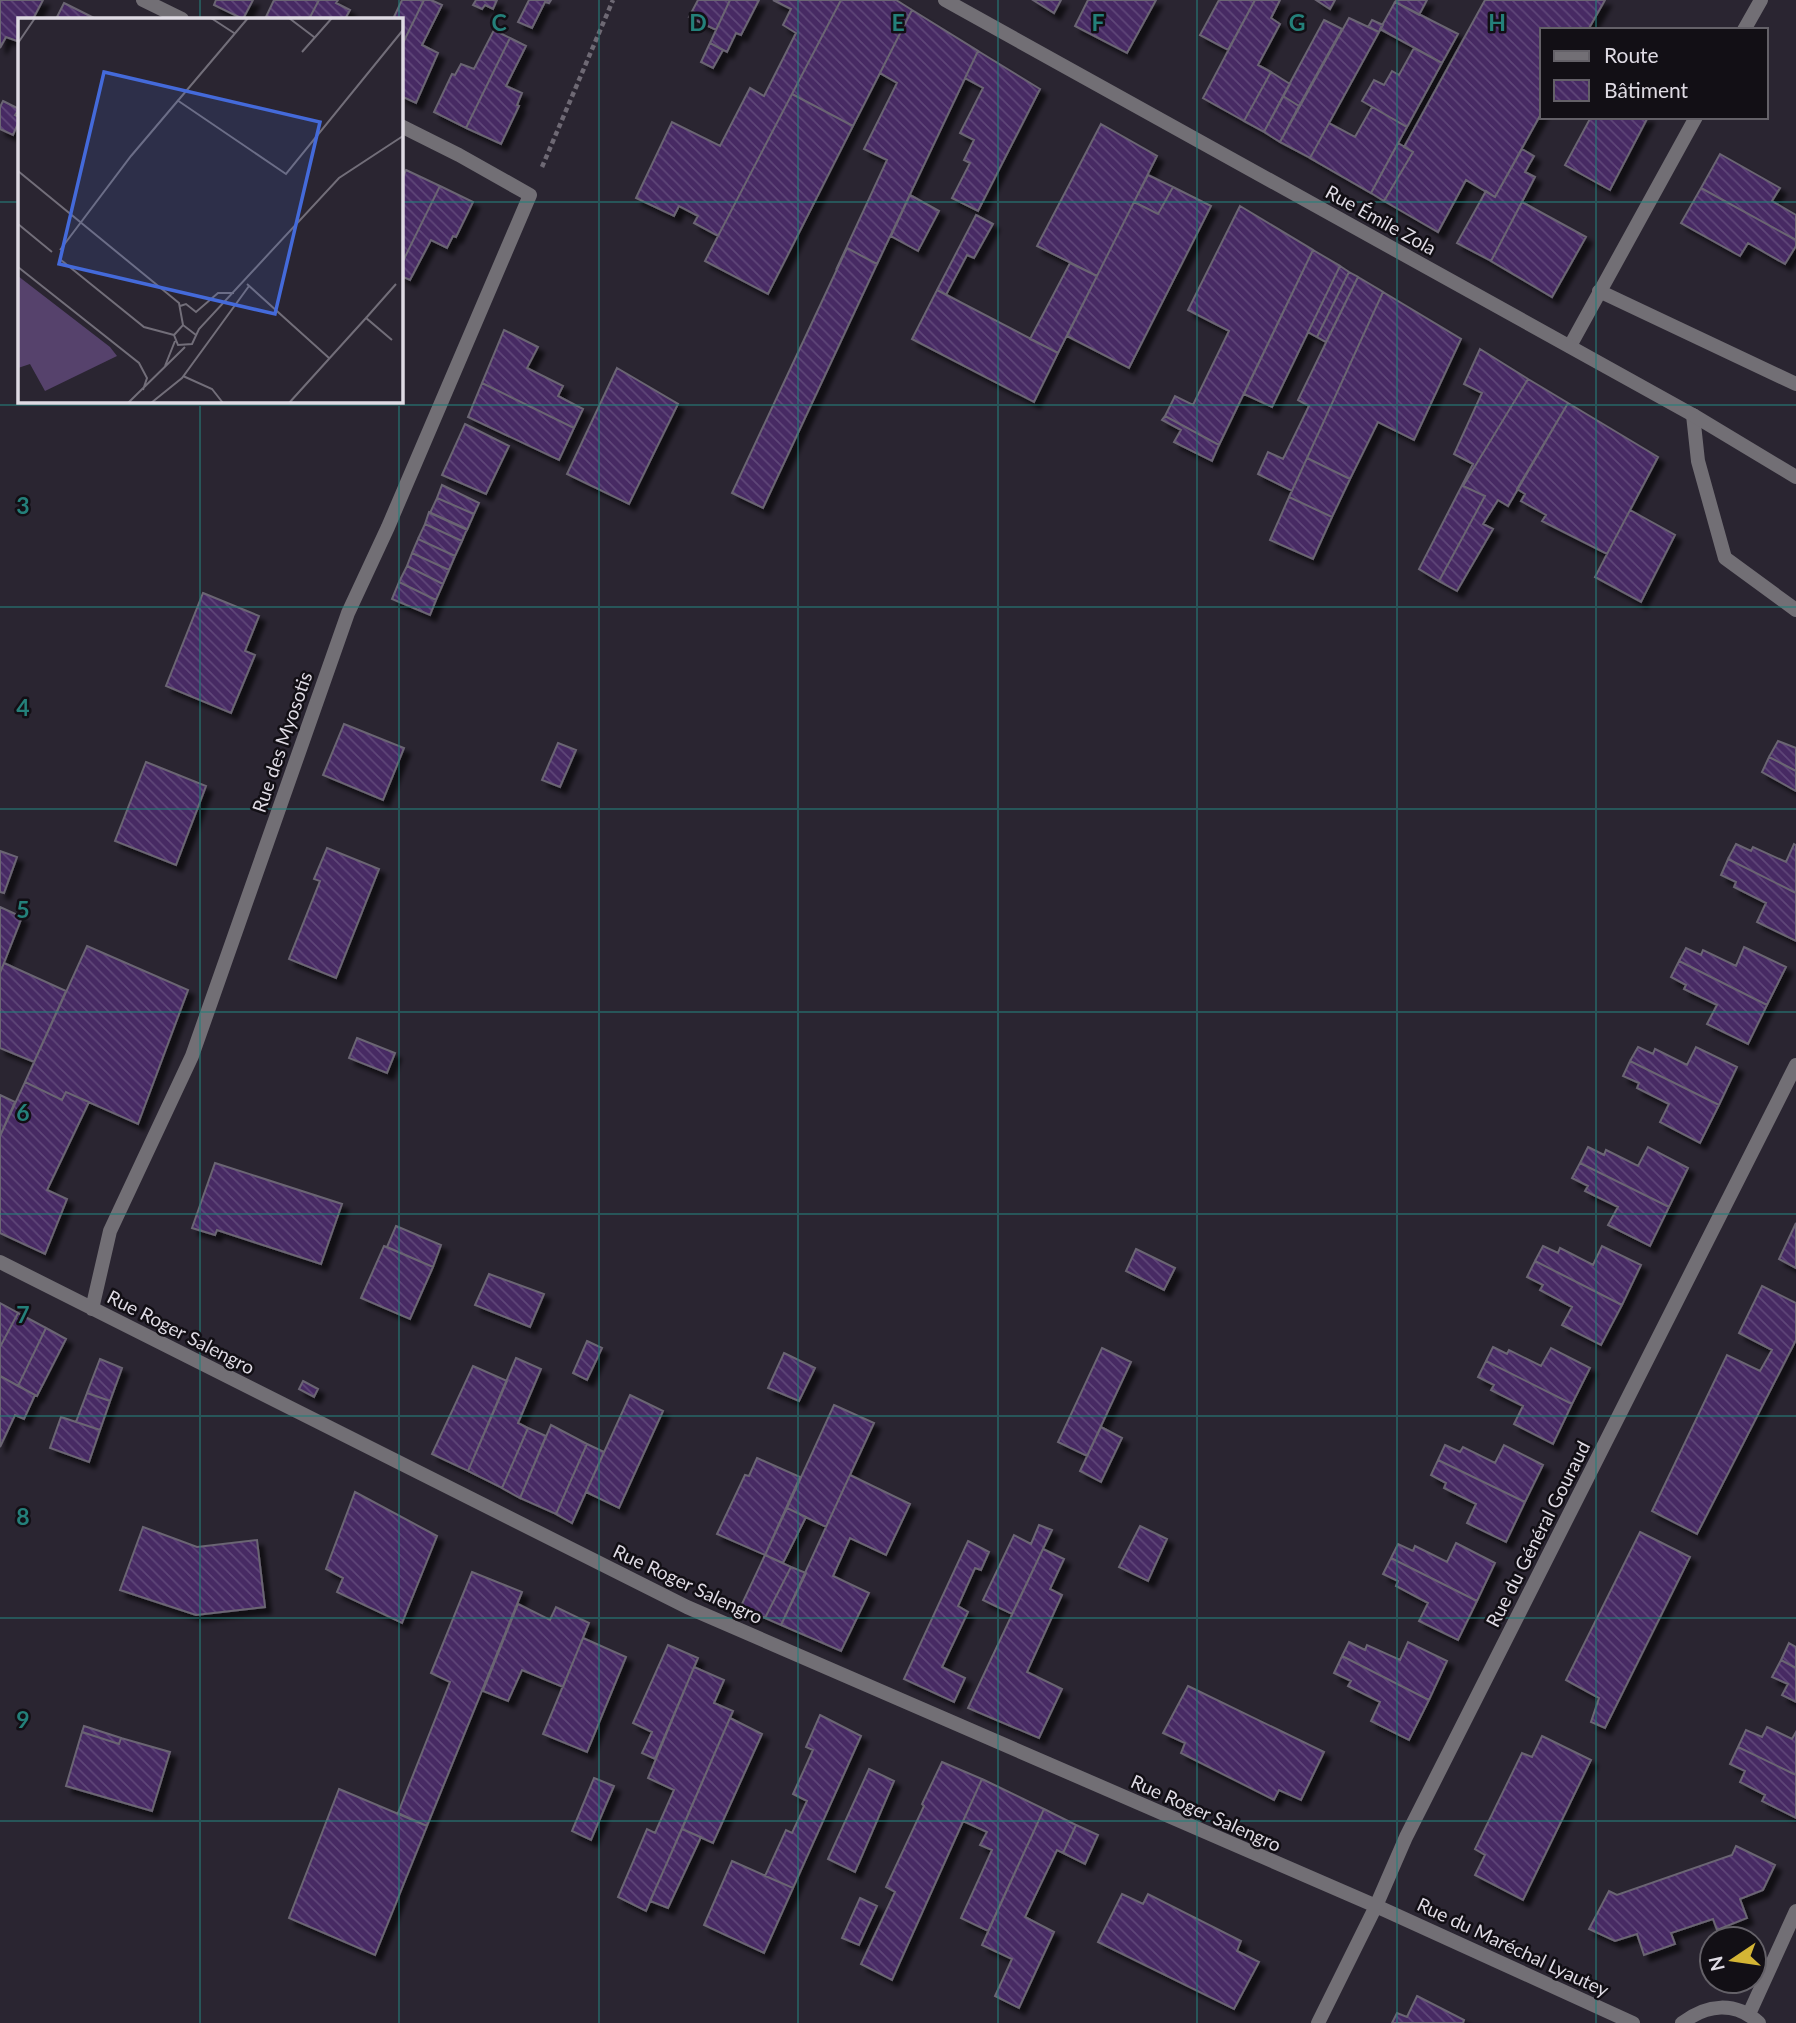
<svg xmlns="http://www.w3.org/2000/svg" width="1796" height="2023" viewBox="0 0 1796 2023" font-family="Lato,sans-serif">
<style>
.building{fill:url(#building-back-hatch);stroke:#6b6573;stroke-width:2;filter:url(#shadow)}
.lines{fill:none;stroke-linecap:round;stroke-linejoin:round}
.path{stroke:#6e6974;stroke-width:4.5;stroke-dasharray:5 3.5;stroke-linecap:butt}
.minor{stroke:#726f75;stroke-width:14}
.tertiary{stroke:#726f75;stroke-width:14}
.grid{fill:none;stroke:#24807a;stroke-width:2;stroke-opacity:0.55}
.labels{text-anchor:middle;stroke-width:5;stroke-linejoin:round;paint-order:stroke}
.street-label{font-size:19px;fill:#dfdbe4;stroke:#120f15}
.inset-road{fill:none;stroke:#726e79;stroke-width:2}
.view{fill:#446ada;fill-opacity:0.15;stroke:#446ada;stroke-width:3.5}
.inset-edge{fill:none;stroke:#dfdbe4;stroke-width:3.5}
.grid-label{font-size:23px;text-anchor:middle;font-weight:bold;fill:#24807a;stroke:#120f15;stroke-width:5;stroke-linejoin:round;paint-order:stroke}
</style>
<defs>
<pattern id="building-back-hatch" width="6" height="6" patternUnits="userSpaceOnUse" patternTransform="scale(1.75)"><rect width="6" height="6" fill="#462963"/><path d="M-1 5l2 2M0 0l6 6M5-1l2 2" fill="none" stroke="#604779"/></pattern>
<filter id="shadow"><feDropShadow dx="6" dy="6" stdDeviation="2" flood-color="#0009"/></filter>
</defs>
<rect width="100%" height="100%" fill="#2a2531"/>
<path class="building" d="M0,0H43L33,19H19V36L17,41L6,37L0,48Z
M216,0H253L243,19L214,5Z
M274,0H319L309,19H265Z
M319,0H338L336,3L350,10L345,19H309Z
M402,0H424L401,47V19H393Z
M424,0H431L442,5L422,45L438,53L416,103L401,96V47Z
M476,0H497L493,9L485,5L482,9L473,5Z
M529,0H551L549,3L545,2L532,28L518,22Z
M698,0H730L716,30L689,17Z
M730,0H759L741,35L736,33L727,52L710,43Z
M773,0H841L718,236L694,223L698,216L679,206L674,216L636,198L672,122L720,146L750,88L764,96L796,33L783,25L791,9Z
M841,0H896L912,10L853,126L792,94Z
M1033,0H1061L1054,13Z
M1088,0H1156L1127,53L1075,26Z
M1219,0H1255L1228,50L1200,35Z
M1255,0H1280L1271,18L1280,24L1258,65L1271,72L1244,121L1203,98Z
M1316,0H1335L1330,9Z
M1397,0H1427L1419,15L1395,2Z
M1485,0H1605L1588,30H1542V112L1495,197L1466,180L1438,232L1384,201L1413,152L1404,147Z
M1395,2L1458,34L1442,63L1380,29Z
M64,3L96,19H56Z
M912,10L978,51L877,264L847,248L836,270L887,160L864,149L897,83L880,73Z
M1349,18L1379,32L1310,158L1280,142Z
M1324,20L1342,29L1299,106L1283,96Z
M1372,20L1383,25L1379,32L1368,27Z
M494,30L510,38L466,128L434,112L452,74L455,75L461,64L474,69Z
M510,38L526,46L506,86L522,93L517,105L519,106L501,144L466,128Z
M710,43L723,50L713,68L701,62Z
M1414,48L1442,63L1407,127L1362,101L1374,80L1384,85L1392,71L1399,75Z
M978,51L1040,89L978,211L952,198L970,163L964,160L974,140L960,133L983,88L965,78Z
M1271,72L1290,84L1264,132L1244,121Z
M792,94L853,126L768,294L705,261Z
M1283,96L1299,106L1280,142L1264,132Z
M3,101L19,109L15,115L19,117V121L13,135L0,129V107Z
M1372,107L1407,127L1371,193L1310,158L1329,123L1355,137Z
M1591,117H1648L1610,190L1565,165Z
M1101,124L1157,156L1097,276L1037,246Z
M1398,143L1413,152L1384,201L1371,193Z
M1522,149L1534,156L1525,172L1535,177L1491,261L1457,243L1486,191L1495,197Z
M1720,154L1780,188L1772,201L1796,215V240L1701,188Z
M406,170L440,186L401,265V181Z
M1148,175L1173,187L1158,214L1134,202Z
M440,186L473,202L456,237L453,236L447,248L431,240L410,280L401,276V265Z
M1173,187L1211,206L1129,368L1067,336L1134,202L1158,214Z
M1701,188L1796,240V246L1785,264L1748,243L1740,256L1681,223Z
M910,195L939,211L918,251L891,236Z
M1522,202L1586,237L1552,297L1491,261Z
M1240,206L1313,250L1219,445L1165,416L1175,396L1193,405L1229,331L1188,310Z
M976,215L993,224L974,258L967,255L946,295L937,290Z
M847,248L877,264L763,508L732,493Z
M1313,250L1340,266L1272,407L1244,394Z
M1070,263L1097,276L1058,353L1030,339Z
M1340,266L1349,272L1317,337L1308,332Z
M1349,272L1358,277L1326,342L1317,337Z
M1358,277L1383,292L1292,491L1258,474L1268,452L1283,459L1309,406L1298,400Z
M937,290L1058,353L1034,402L912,339Z
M1383,292L1461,339L1414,440L1378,422L1350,479L1307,458Z
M504,330L538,347L527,368L563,386L558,396L583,409L574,428L482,383Z
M1480,349L1528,379L1463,486L1485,496L1439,581L1419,569L1473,464L1454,454L1482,393L1464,384Z
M617,368L678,404L629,504L567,474Z
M1528,379L1568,403L1508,506L1498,500L1483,524L1493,529L1457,591L1439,581L1485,496L1463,486Z
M482,383L574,428L559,460L468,417Z
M1568,403L1658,457L1607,554L1542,521L1546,515L1521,501L1525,494L1517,489Z
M1165,416L1219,445L1212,461L1174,442L1181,430L1162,420Z
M465,424L509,446L486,494L442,475Z
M1307,458L1350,479L1332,517L1289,497Z
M442,485L479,503L474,514L437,498Z
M1289,497L1332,517L1313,559L1270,540Z
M437,498L474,514L467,530L430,513Z
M1630,510L1675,535L1641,602L1595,577Z
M429,512L467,529L462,541L425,524Z
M425,524L462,541L455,556L418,539Z
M418,539L455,556L449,570L412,553Z
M412,553L449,570L443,584L407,566Z
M407,566L443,584L436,600L399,582Z
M399,582L436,600L430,615L392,599Z
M203,593L259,616L245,651L255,655L231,713L166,686Z
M344,724L404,748L383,800L323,775Z
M1778,741L1796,748V771L1769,757Z
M558,743L576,750L560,787L542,780Z
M1769,757L1796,771V791L1762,772Z
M146,762L206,786L176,865L115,841Z
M1736,844L1751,851L1753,847L1786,862L1794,844L1796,845V893L1728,859Z
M327,848L379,869L336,978L289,959L320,881L314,879Z
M0,851L17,857L4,893L0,892Z
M1728,859L1796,893V941L1757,922L1766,903L1734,887L1736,882L1721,875Z
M0,907L22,917L0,973Z
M87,946L188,990L138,1124L66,1092L62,1100L25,1082Z
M1744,947L1786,967L1767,1005L1679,961L1686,948L1701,955L1703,950L1736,966Z
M1679,961L1767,1005L1748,1044L1707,1024L1717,1005L1684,989L1686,985L1671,977Z
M4,963L66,991L34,1062L0,1048V973Z
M357,1038L395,1053L387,1073L349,1058Z
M1638,1047L1653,1054L1655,1049L1687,1065L1696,1047L1737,1067L1719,1105L1630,1061Z
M1630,1061L1719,1105L1700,1143L1660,1122L1669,1104L1637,1088L1639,1083L1623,1076Z
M25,1082L62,1100L66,1092L89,1102L47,1190L67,1199L45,1254L0,1233V1136Z
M0,1095L15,1102L0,1136Z
M1588,1147L1604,1155L1606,1150L1638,1166L1648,1147L1688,1168L1669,1207L1580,1163Z
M215,1163L342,1204L321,1264L217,1230L215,1235L192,1228Z
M1580,1163L1669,1207L1650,1246L1608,1225L1618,1207L1585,1191L1588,1186L1572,1178Z
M1796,1223V1268L1779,1259Z
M396,1226L441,1245L433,1267L387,1247Z
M384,1246L433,1267L410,1319L361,1298Z
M1543,1246L1558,1253L1560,1248L1593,1265L1602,1246L1641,1265L1622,1305L1535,1261Z
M1136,1249L1175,1268L1164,1290L1126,1271Z
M1535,1261L1622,1305L1601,1345L1562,1325L1572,1307L1540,1290L1543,1285L1527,1277Z
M489,1274L544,1294L530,1327L475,1305Z
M1762,1286L1796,1303V1340L1697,1534L1652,1511L1727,1355L1760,1371L1772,1350L1739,1333Z
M0,1303L18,1313L0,1347Z
M18,1313L46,1328L18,1386L0,1376V1347Z
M46,1328L66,1339L37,1396L18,1386Z
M587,1341L602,1348L587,1380L573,1373Z
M1493,1347L1507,1354L1509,1350L1541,1366L1551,1348L1590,1368L1572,1404L1486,1361Z
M1102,1348L1131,1362L1087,1456L1058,1442Z
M784,1353L815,1368L799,1401L768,1388Z
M516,1358L541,1369L518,1423L528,1428L502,1488L468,1471Z
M100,1359L122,1368L110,1401L87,1393Z
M1486,1361L1572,1404L1553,1444L1514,1424L1523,1406L1491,1390L1494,1385L1478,1377Z
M473,1366L507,1381L468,1471L432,1454Z
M0,1376L35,1395L24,1419L15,1415L0,1447Z
M303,1381L318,1389L314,1397L299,1389Z
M87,1393L110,1401L100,1430L76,1422Z
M630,1395L663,1411L619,1508L586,1492Z
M834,1405L874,1423L826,1527L787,1508Z
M61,1417L100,1430L89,1462L50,1448Z
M551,1425L587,1444L556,1514L520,1498Z
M1101,1427L1122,1438L1101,1482L1080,1471Z
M528,1428L546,1436L520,1498L502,1488Z
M587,1444L604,1452L572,1523L556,1514Z
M1445,1445L1460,1452L1463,1447L1495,1463L1504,1445L1543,1465L1525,1502L1438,1460Z
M757,1458L800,1477L765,1555L717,1534L745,1475L749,1476Z
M1438,1460L1525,1502L1506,1542L1467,1523L1476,1504L1444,1488L1446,1483L1431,1475Z
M850,1475L910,1504L886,1555L850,1538L833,1576L869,1593L841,1651L781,1625Z
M355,1492L437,1536L402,1623L337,1592L343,1578L326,1569Z
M787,1508L806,1517L783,1563L765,1555Z
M1039,1525L1052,1530L1012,1614L983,1600L1014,1535L1031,1544Z
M1140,1526L1167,1539L1148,1581L1119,1567Z
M143,1527L197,1547L257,1540L265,1607L196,1615L120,1590Z
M1640,1532L1690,1557L1605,1728L1591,1722L1599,1698L1566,1680Z
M968,1541L989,1552L981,1570L975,1568L958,1606L968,1612L942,1667L965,1678L954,1702L904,1679Z
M1456,1543L1495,1563L1477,1601L1391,1558L1398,1544L1413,1551L1415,1546L1447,1562Z
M1043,1549L1064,1559L1050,1589L1062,1595L1027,1672L1062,1689L1039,1738L968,1708Z
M765,1555L791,1567L765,1618L741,1606Z
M1391,1558L1477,1601L1458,1640L1419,1621L1428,1603L1396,1586L1398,1581L1383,1574Z
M791,1567L806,1573L781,1625L765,1618Z
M472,1572L522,1592L427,1826L398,1813L450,1682L431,1673Z
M518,1604L550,1620L556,1607L589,1623L563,1687L522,1670L508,1701L483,1691Z
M583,1638L626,1657L587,1752L543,1734Z
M1349,1642L1365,1650L1367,1645L1400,1660L1408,1642L1447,1661L1429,1700L1342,1656Z
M1789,1643L1796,1647V1668L1781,1660Z
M668,1645L698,1658L655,1759L642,1753L652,1732L633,1723Z
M1342,1656L1429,1700L1409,1740L1371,1721L1380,1702L1348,1686L1351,1681L1334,1673Z
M1781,1660L1796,1668V1702L1782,1695L1788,1684L1772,1677Z
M694,1667L724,1680L714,1703L733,1711L646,1911L618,1897L647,1829L655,1833L674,1790L648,1778Z
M1188,1686L1324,1752L1301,1800L1279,1790L1274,1800L1181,1753L1185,1743L1163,1733Z
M820,1715L861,1736L793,1888L765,1876L786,1830L792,1833L807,1801L793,1794L813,1750L806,1747Z
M730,1718L762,1734L713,1843L682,1829Z
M84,1726L121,1738L119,1744L82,1732Z
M1767,1727L1792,1739L1796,1732V1775L1738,1747L1746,1730L1762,1737Z
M82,1732L119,1744L121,1738L170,1752L152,1811L66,1786Z
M1542,1736L1591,1760L1523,1900L1475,1875L1485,1855L1475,1849L1522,1753L1532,1757Z
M1738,1747L1796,1775V1818L1762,1801L1765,1795L1740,1782L1745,1771L1730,1764Z
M942,1762L982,1779L892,1980L861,1964L895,1892L886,1887L924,1806L922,1804Z
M869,1769L894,1781L855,1872L828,1859Z
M594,1778L614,1786L591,1840L572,1831Z
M982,1779L1044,1809L988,1931L961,1918L992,1850L980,1845L987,1832L963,1821Z
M339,1789L427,1826L375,1955L289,1918Z
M1044,1809L1076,1825L1063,1853L1057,1850L1025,1917L1054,1932L1019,2008L995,1996L1012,1959L982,1945Z
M1076,1825L1098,1835L1085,1864L1063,1853Z
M682,1829L701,1837L668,1908L650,1901Z
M1736,1846L1775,1865L1763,1890L1740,1899L1747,1918L1717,1930L1713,1919L1671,1933L1675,1944L1644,1955L1637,1934L1615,1941L1589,1929L1609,1891L1617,1895L1732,1855Z
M732,1861L793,1888L764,1953L704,1925Z
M1122,1894L1143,1904L1148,1894L1241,1941L1237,1951L1259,1962L1234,2009L1098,1942Z
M860,1898L877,1906L859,1945L842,1938Z
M1417,1996L1464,2020L1463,2023H1392L1397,2013L1407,2017Z"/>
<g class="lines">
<path class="path" d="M542,167L613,0"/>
<path class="minor" d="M143,0L182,19
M1744,30L1761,0
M1599,291L1796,384
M1570,346L1696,117
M1693,415L1698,461L1725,558L1796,610
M0,1262L687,1607L1376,1906L1633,2023
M92,1309L110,1231L192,1056L348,613L388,527L530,195L459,155L401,126
M1318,2023L1376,1906L1406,1837L1796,1065"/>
<path class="tertiary" d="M945,0L1693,415L1796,477
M1749,2014L1796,1911
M1682,2023C1707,2004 1735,2001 1759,2023"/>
</g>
<path class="grid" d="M200,0V19M399,0V19M599,0V2023M798,0V2023M998,0V2023M1197,0V2023M1397,0V2023M1596,0V30M1596,117V2023M0,202H19M401,202H1796M200,401V2023M399,401V2023M0,405H1796M0,607H1796M0,809H1796M0,1012H1796M0,1214H1796M0,1416H1796M0,1618H1796M0,1821H1796"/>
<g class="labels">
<g class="street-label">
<text transform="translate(1381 220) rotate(29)" y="7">Rue Émile Zola</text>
<text transform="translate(282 742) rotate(-71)" y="7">Rue des Myosotis</text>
<text transform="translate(181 1332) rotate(27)" y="7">Rue Roger Salengro</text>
<text transform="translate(1538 1534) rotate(-63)" y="7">Rue du Général Gouraud</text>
<text transform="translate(688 1584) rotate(25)" y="7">Rue Roger Salengro</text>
<text transform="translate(1206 1813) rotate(24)" y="7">Rue Roger Salengro</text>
<text transform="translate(1513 1947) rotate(25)" y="7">Rue du Maréchal Lyautey</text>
</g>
</g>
<g transform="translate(18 18)">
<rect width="385" height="385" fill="#2a2531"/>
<path d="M0,258L92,329L99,338L27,373L12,346L0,350Z" fill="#56426c"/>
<path class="inset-road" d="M193,0L216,15M271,0L296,19M0,25L17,0M284,34L314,0M159,82L268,156L385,12M0,153L161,285L165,307M0,206L34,234M42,232L113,138L230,0M43,242L126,309L156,317M0,249L121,345L129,360L125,372M229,266L311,340M162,288L168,286L178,294L200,275H216M348,300L378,266M178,317L165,307L156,317L160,327L174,326L181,311L321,160L385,118M147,348L157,323M165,358L194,371L205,385M110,385L167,329M133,385L164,360L231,268M271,385L348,300L374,322"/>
<path class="view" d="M86,54L302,104L257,296L41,246Z"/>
<rect width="385" height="385" class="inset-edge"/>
</g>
<g class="grid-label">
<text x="499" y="31">C</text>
<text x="698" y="31">D</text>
<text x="898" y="31">E</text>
<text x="1098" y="31">F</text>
<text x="1297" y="31">G</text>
<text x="1497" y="31">H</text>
<text x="23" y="514">3</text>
<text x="23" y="716">4</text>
<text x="23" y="918">5</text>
<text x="23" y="1121">6</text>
<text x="23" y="1323">7</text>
<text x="23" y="1525">8</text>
<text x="23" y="1728">9</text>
</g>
<rect x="1540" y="28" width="228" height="91" fill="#120f15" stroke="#646168" stroke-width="2"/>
<rect x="1554" y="51" width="35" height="10" fill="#726f75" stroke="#646168" stroke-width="2"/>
<text x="1604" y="63" font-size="21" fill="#dfdbe4">Route</text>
<rect x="1554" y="80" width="35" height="21" fill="url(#building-back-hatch)" stroke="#646168" stroke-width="2"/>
<text x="1604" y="98" font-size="21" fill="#dfdbe4">Bâtiment</text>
<g transform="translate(1733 1960) rotate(257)"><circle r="33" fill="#120f15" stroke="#646168" stroke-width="2"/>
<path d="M0-5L12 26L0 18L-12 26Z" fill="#d4b535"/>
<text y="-10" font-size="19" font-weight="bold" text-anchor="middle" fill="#dfdbe4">N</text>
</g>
</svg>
